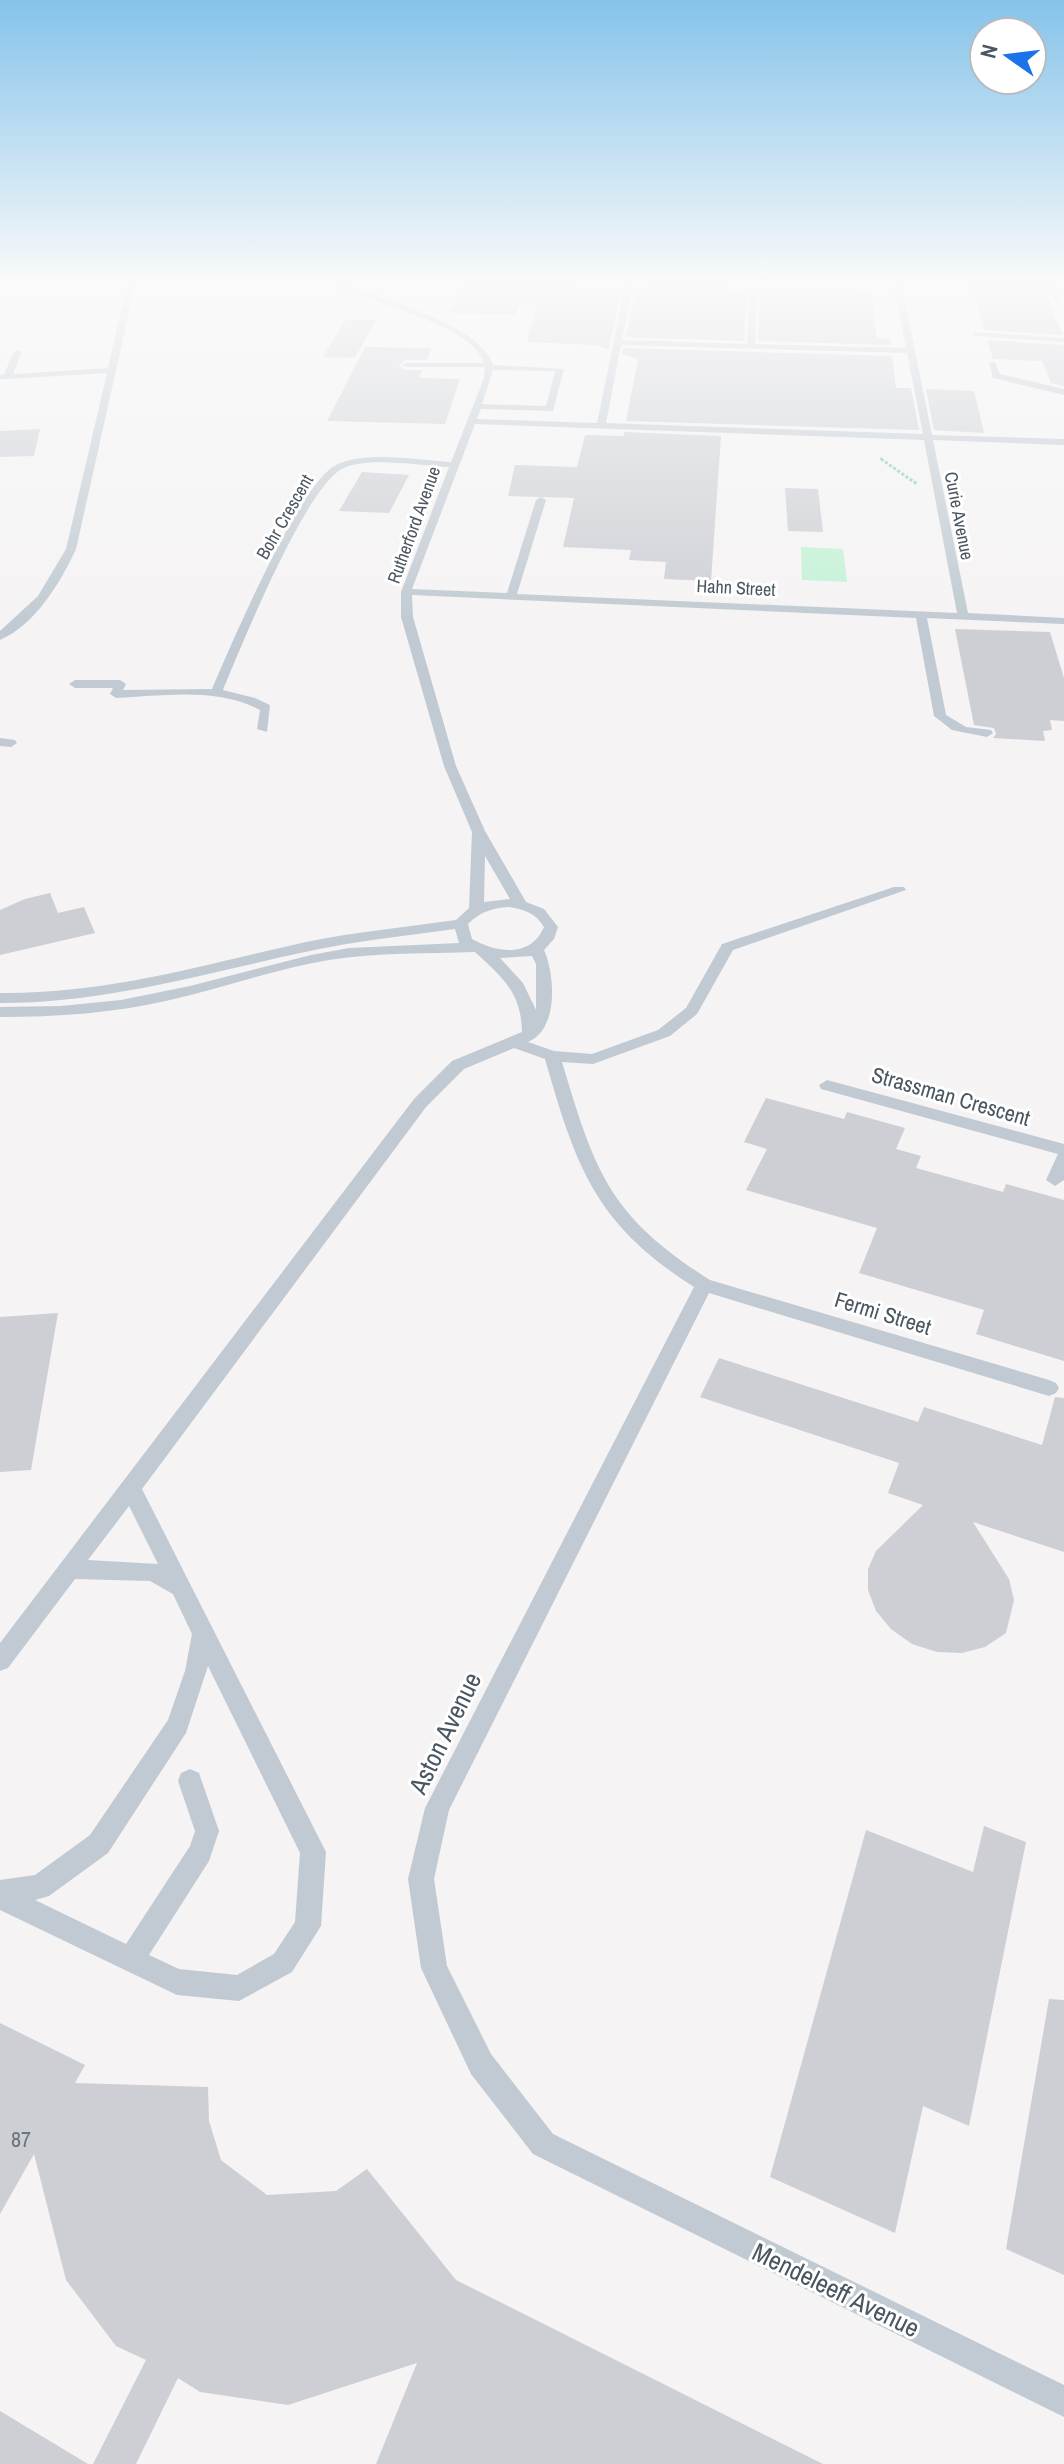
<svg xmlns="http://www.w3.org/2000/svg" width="1064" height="2464" viewBox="0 0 1064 2464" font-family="'Archivo Narrow',sans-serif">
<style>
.green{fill:#c3f1d5}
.building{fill:#cdcfd5}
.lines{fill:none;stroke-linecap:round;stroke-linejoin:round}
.path-far1{stroke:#7ad0a6;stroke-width:2;stroke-dasharray:3 2;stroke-linecap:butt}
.path{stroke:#7ad0a6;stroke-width:3;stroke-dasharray:3 2;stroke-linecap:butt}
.lane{fill:#c1cad2;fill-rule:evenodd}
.labels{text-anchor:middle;stroke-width:6;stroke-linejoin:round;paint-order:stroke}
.far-street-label{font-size:18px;fill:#4a5661;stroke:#fff}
.street-label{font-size:22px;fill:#4a5661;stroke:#fff}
.near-number-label{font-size:22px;fill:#6b747e}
.near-street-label{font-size:26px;fill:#4a5661;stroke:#fff}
</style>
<rect width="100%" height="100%" fill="#f5f3f3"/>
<path class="green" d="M801,547L843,549L847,582L802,580Z"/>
<path class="building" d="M463,281L622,287L609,349L596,345L527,342L536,307L521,302L515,315L449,313Z
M652,281L727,282L726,293H747L744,341L626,337L636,288H651Z
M970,281H1041L1063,335L984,330Z
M835,289L871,290L877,338L890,339L891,345L758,341L760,294L836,296Z
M345,320H376L355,358L323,357Z
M987,340L1064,345V386L1051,383L1042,361L993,359Z
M365,347L432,348L427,360H406L399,366L406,370H422L419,378L460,379L445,424L327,421Z
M623,348L892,356L896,388H911L919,430L626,421L638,359L622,354Z
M926,389L974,391L984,433L934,430Z
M40,429L34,456L0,457V431Z
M624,432L721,436L711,581L664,579L666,562L629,560L631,550L563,547L574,498L508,496L515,465L577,467L585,435L624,436Z
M362,472L409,475L389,513L339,511Z
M785,488L818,489L823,532L788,531Z
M955,629L1050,632L1064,678V721L1050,720L1052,730L1043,731L1045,741L993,738L996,734L994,728L974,725Z
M50,893L58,913L84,907L95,933L0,955V910L25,899Z
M766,1098L844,1119L847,1112L905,1128L896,1149L921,1156L916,1168L1003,1192L1006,1184L1064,1200V1361L976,1334L984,1310L859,1273L877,1228L746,1190L767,1149L744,1142Z
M58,1313L31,1470L0,1472V1317Z
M719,1358L918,1422L924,1407L1042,1445L1055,1397L1064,1398V1552L973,1522L1009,1579L1014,1600L1006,1633L985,1647L962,1653L937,1652L912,1644L891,1629L876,1611L868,1590V1569L876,1551L923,1505L888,1493L899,1463L700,1397Z
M984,1826L1026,1842L969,2126L923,2106L895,2233L770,2177L866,1830L973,1872Z
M1049,1999L1064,2000V2275L1006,2249Z
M0,2023L85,2065L75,2083L208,2087L209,2121L221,2160L267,2195L336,2191L367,2169L456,2280L823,2464H376L417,2363L288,2405L200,2392L178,2378L136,2464H93L146,2360L116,2346L66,2280L34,2154L0,2214Z
M0,2411L88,2464H0Z"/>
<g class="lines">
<path class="path-far1" d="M880,458L884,461"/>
<path class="path" d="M881,459L917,484"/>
<path class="lane" d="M128,281H136L76,549C61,582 35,625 0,640V631L38,596L66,549L107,373L7,379H0V375L4,374L14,352L18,350L22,352L13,374L108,368Z
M325,281H335C372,294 484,326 493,365L564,369L553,411L481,409L477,419L597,423L626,281H634L622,340L747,344L750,287L823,289L826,293L757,291L755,344L906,348L893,281H901L932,435L1064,439V445L933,440L968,613L1064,618V624L927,618L946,715L966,727L991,730L993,733L987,737L952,730L934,716L916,618L412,595L413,617L456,766L485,831L526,902L544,909L558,927L554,939L544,950C555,975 559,1029 528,1042L554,1051L592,1054L658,1030L686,1008L722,944L894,887H904L906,890L733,950L697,1014L670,1036L593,1064L562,1062C595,1172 609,1216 710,1280L1049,1380L1056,1383L1059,1388L1056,1393L1049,1396L709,1293L449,1810L434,1879L447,1966L491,2054L553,2134L1064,2385V2417L533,2154L471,2074L421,1968L408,1879L425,1808L694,1287C595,1224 576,1167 545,1059L514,1048L464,1069L426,1107L142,1489L326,1852L321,1926L292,1972L239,2001L177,1995L0,1910V1880L35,1875L90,1835L168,1720L185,1671L192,1634L173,1594L150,1581L75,1579L8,1668L0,1671V1643L414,1099L452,1061L522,1032C521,992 503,978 475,952C427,954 378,952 329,960C275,969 223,988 170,1000C114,1013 57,1017 0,1017V1007L61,1006L121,1000L190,986L311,955L349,948L459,943L455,929C405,936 354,941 305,952C202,974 106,1003 0,1003V993C108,994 202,965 306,942C355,932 406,927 456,920L469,908L472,832L444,766L401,617V592L449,467C422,466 363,455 340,470C303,494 242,644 223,690L255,698L270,705L267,732L257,729L260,710C216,687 164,696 116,698L110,694L113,688H75L69,684L75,680H120L126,684L123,690L212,689C231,645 299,484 336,465C364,450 419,460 451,462L484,378L485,367H406L402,365L406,363H484C473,323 360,301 325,281ZM621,345L907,353L923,434L606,423ZM493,370L555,371L546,406L482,404ZM475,424L924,440L957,613L517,594L546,500L541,497L536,500L507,593L412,589ZM485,856L510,899L484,902ZM508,907C523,909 536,913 544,927C531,958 497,953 472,939L468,924C480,912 492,908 508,907ZM532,956L536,964V1010L523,983L500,958ZM129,1506L158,1564L88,1560ZM208,1666L300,1853L295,1922L274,1954L237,1975L179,1969L149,1955L209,1861L219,1831L199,1773L190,1769L181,1773L178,1781L195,1831L190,1846L126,1944L35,1900L49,1896L108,1853L186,1733Z
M1045,281H1053L1062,305L1055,303Z
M972,332L1064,338V342L975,336Z
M989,362H995L1000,374L1064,389V395L993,378Z
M0,738L15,740L17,743L11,747L0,746Z
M827,1080L1064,1144V1180L1055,1186L1046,1180L1058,1154L821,1089L819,1085Z"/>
</g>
<linearGradient id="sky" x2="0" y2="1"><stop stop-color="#85c3ea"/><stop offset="0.45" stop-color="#fafafa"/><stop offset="1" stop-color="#fafafa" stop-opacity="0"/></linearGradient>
<rect width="1064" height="626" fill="url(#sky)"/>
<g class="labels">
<g class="far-street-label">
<text transform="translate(959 516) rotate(79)" y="6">Curie Avenue</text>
<text transform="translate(285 517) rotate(-60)" y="6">Bohr Crescent</text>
<text transform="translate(414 525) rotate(-70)" y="6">Rutherford Avenue</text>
<text transform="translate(736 588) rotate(3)" y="6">Hahn Street</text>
</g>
<g class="street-label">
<text transform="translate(951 1096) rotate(16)" y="8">Strassman Crescent</text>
<text transform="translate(883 1313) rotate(17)" y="8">Fermi Street</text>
</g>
<g class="near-number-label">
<text x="21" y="2147">87</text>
</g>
<g class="near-street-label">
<text transform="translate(445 1733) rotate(-64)" y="9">Aston Avenue</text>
<text transform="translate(836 2290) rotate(26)" y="9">Mendeleeff Avenue</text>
</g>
</g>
<g transform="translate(1008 56) rotate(284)"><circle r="38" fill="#ffffff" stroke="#b7bbc0" stroke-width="2"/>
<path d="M0-6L14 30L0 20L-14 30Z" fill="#1a73e8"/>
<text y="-12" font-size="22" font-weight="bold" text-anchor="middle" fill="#4a5661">N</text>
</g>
</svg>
